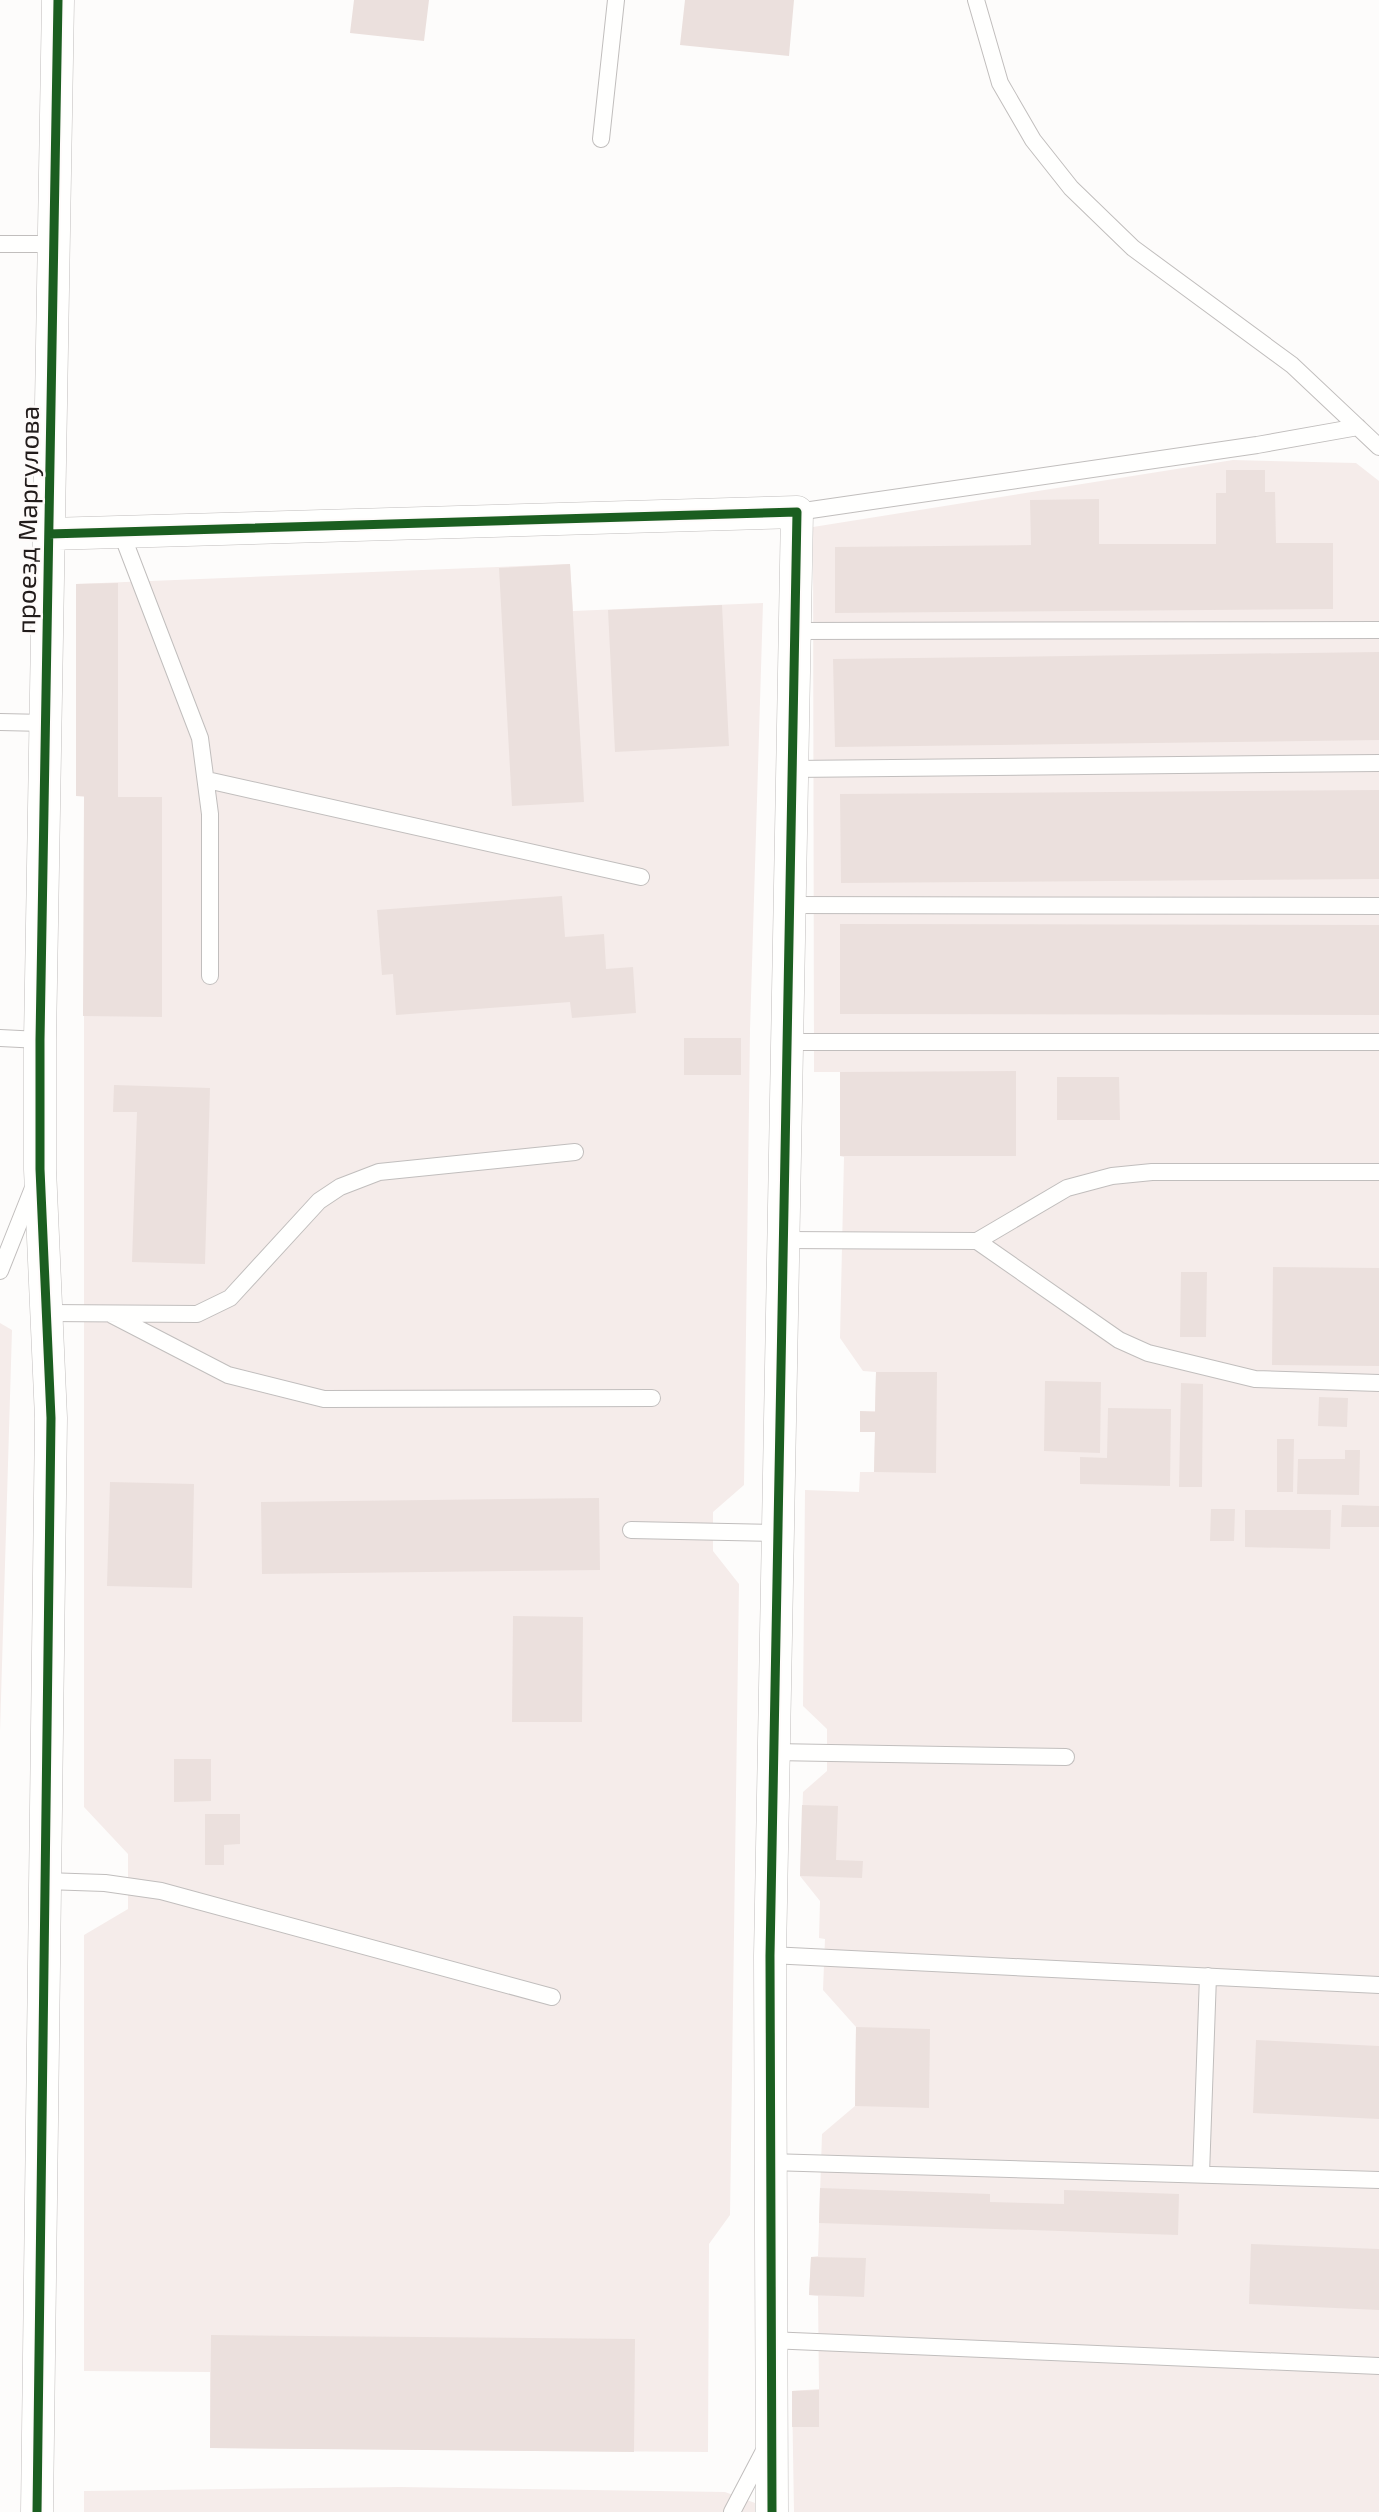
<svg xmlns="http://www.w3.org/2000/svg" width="1379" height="2512" viewBox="0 0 1379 2512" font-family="'Exo 2',sans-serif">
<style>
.built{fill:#f5ecea}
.building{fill:#ebe0dd}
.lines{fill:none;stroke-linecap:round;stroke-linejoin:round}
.service-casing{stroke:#c1bebd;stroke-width:18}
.minor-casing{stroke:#c1bebd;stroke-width:33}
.service{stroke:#fffffe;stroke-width:16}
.minor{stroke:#fffffe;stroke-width:32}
.cycleway-casing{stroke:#fefbfa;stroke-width:13}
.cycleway{stroke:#1b5e20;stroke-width:9}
.labels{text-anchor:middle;stroke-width:5;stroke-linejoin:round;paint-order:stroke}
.street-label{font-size:26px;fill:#221c1b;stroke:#fefbfa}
</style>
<rect width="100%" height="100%" fill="#fdfcfb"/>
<path class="built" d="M1233,460L1356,463L1379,481V2512H794L792,2391L819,2389L818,2296L809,2295L811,2257L818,2256L822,2134L855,2106L856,2027L823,1990L825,1939L819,1938L820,1901L800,1876L803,1792L827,1771V1729L803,1706L805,1490L859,1492L860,1472H874L875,1432H860V1411H875L876,1372L863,1371L840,1338L844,1157L840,1156V1072H814L813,527Z
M570,564L573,611L763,603L750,1030L744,1485L713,1512V1551L739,1584L730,2215L709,2244L708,2452L210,2448V2372L84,2371V1935L128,1909V1854L84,1807V797L76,796V584Z
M0,1323L12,1330L0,1732Z
M400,2487L725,2492L755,2503V2512H84V2491Z"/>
<path class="building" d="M354,0H429L424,41L350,33Z
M685,0H794L789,56L680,45Z
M1226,470H1265V492H1275L1276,543H1333V609L835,613V547L1031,545L1030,500L1099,499V544H1216V493H1226Z
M570,564L584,802L512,806L499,568Z
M118,583V797H162V1017L83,1016L84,796H76V584Z
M722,605L729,746L615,752L608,610Z
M1379,652V740L835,747L833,659Z
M1379,790V879L841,883L840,794Z
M562,896L565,937L604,934L606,969L633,967L636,1013L572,1018L570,1002L396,1015L393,974L382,975L377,910Z
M840,924L1379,925V1015L840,1014Z
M684,1038H741V1075H684Z
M1016,1071V1156H840V1072Z
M1057,1077H1119L1120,1120H1057Z
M114,1085L210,1088L205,1264L132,1262L137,1112H113Z
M1273,1267L1379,1268V1366L1272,1365Z
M1181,1272H1207L1206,1337H1180Z
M876,1372H937L936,1473L874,1472L875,1432H860V1411L875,1412Z
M1045,1381L1101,1382L1100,1453L1044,1451Z
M1181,1383L1203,1384L1202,1487H1179Z
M1319,1397L1348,1398L1347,1427L1318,1426Z
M1108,1408L1171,1409L1170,1486L1080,1484V1457L1107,1458Z
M1277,1439H1294L1293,1492H1277Z
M1345,1450H1360L1359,1495L1297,1494L1298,1459H1345Z
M110,1482L194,1484L192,1588L107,1586Z
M599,1498L600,1570L262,1574L261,1502Z
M1342,1505L1379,1506V1527H1341Z
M1211,1509H1235L1234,1541H1210Z
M1245,1510H1331L1330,1549L1245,1547Z
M513,1616L583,1617L582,1722H512Z
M174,1759H211V1801L174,1802Z
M802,1805L838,1806L836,1860L863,1861L862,1878L800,1876Z
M205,1814H240V1844L224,1845V1865H205Z
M856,2027L930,2029L929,2108L855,2106Z
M1256,2040L1379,2046V2119L1253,2113Z
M820,2188L990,2194V2202L1064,2204V2190L1179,2194L1178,2235L819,2223Z
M1251,2244L1379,2249V2310L1249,2304Z
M811,2257L866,2258L864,2297L809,2295Z
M211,2335L635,2339L634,2452L210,2448Z
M819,2390V2427H792V2391Z"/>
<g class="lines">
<g class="service-casing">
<path id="service" d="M976,0L1000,83L1033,140L1071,188L1133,248L1292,365L1379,447
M601,139L616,0
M0,244H55
M797,512L1257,445L1358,427
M121,532L200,738L210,814V976
M795,631L1379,630
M0,722L46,723
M792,769L1379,763
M207,780L641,877
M790,905L1379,906
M0,1038L40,1040
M788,1042H1379
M783,1240L977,1241L1119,1340L1148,1353L1255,1379L1379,1383
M977,1241L1067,1188L1112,1176L1152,1172H1379
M0,1271L33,1188
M47,1313L197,1314L230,1298L319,1201L340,1187L379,1172L575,1152
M112,1315L228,1375L324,1399L652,1398
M631,1530L776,1533
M773,1752L1066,1757
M45,1881L105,1883L161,1891L552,1997
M770,1955L1379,1985
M769,2162L1379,2180
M1201,2174L1208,1976
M769,2340L1379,2366
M732,2512L765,2449"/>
</g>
<g class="minor-casing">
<path id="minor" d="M49,534L797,512L770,1956L772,2512
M37,2512L51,1418L40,1169V1040L58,0"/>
</g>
<use href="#service" class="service"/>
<use href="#minor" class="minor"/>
<g class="cycleway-casing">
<path id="cycleway" d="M49,534L797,512L770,1956L772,2512
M37,2512L51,1418L40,1169V1040L58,0"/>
</g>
<use href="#cycleway" class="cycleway"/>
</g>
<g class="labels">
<g class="street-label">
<text transform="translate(28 520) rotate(-89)" y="9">проезд Маргулова</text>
</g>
</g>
</svg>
